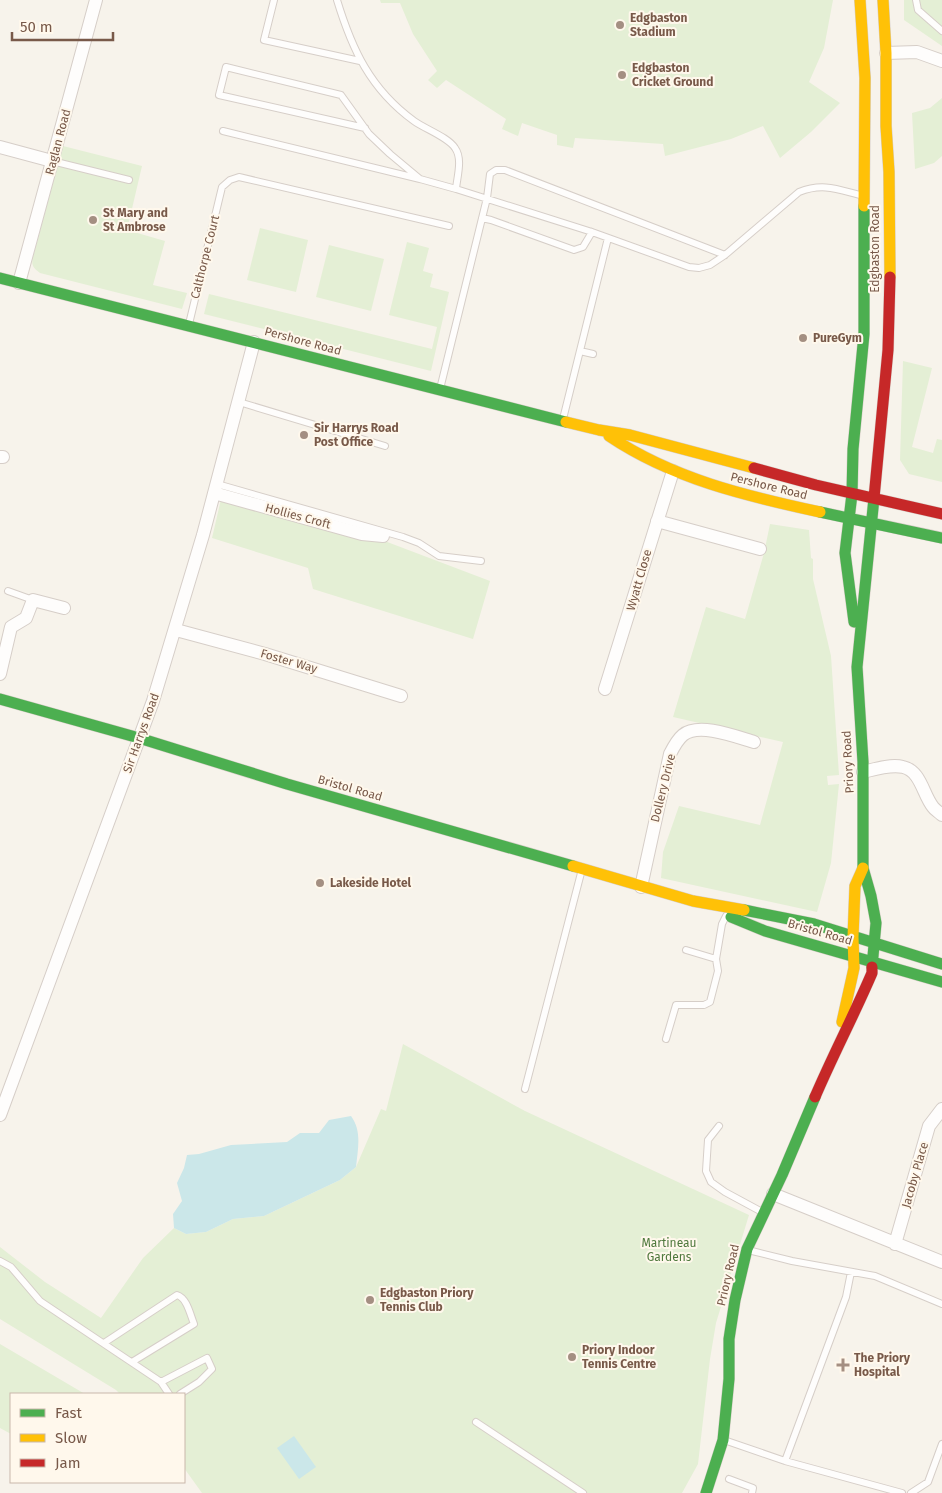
<svg xmlns="http://www.w3.org/2000/svg" width="942" height="1493" viewBox="0 0 942 1493" font-family="'Fira Sans',sans-serif">
<style>
.green{fill:#e4efd5}
.water{fill:#cbe7e9}
.lines{fill:none;stroke-linecap:round;stroke-linejoin:round}
.lane-casing{stroke:#d6cec8;stroke-width:8}
.street-casing{stroke:#d6cec8;stroke-width:14}
.fast-casing{stroke:#d7cec8;stroke-width:12}
.slow-casing{stroke:#d7cec8;stroke-width:12}
.jam-casing{stroke:#d7cec8;stroke-width:12}
.lane{stroke:#fefdfc;stroke-width:6}
.street{stroke:#fefdfc;stroke-width:12}
.fast{stroke:#4caf50;stroke-width:11}
.slow{stroke:#ffc107;stroke-width:11}
.jam{stroke:#c62828;stroke-width:11}
.poi-dot{fill:#a48f82;stroke:#fff8ec;stroke-width:2}
.labels{text-anchor:middle;stroke-width:4;stroke-linejoin:round;paint-order:stroke}
.poi-label{font-size:12px;font-weight:bold;fill:#785949;stroke:#fff8ec;text-anchor:start}
.street-label{font-size:12px;fill:#785949;stroke:#fff8ec}
.park-label{font-size:12px;fill:#4f793d;stroke:#fff8ec}
</style>
<rect width="100%" height="100%" fill="#f7f3eb"/>
<path class="green" d="M380,0H833L824,48L809,82L840,103L811,132L780,158L763,126L731,139L665,156L663,144L575,138L573,148L557,145V135L522,123L518,136L502,129L506,119L446,80L437,88L428,80L437,71L413,34L400,3H381Z
M904,0H942V46L904,20Z
M942,98V156L934,163L915,169L912,113L930,108Z
M63,146L142,166L127,230L165,241L153,285L187,293L182,309L40,273C33,268 31,265 33,257Z
M260,228L308,240L296,292L247,280Z
M407,242L429,248L423,271L433,274L430,287L449,292L431,371L204,314L209,294L432,349L437,327L389,315Z
M329,245L384,259L371,311L316,297Z
M903,361L932,368L912,447L933,453L937,439L942,440V482L909,474L900,460Z
M222,495L382,540L490,581L473,639L313,589L308,568L212,538Z
M770,524L809,530L811,558L813,559V579L831,656L839,775L827,776L828,785L839,784L831,863L817,912L661,878L663,852L679,806L760,825L783,742L673,717L706,607L745,619L764,553Z
M403,1044L525,1111L749,1215L716,1323L710,1359L698,1464L682,1493H202L184,1468V1394H120L116,1390L0,1319V1247L45,1282L101,1318L143,1258L174,1228L186,1234L206,1232L233,1219L264,1216L340,1180L356,1167L381,1109L386,1111Z
M0,1344L85,1394H11V1434L0,1428Z"/>
<path class="water" d="M351,1116C362,1131 358,1148 356,1167L340,1180L264,1216L233,1219L206,1232L186,1234L174,1228L173,1214L182,1201L177,1183L184,1168L187,1155L199,1154L231,1145L287,1142L300,1133H319L329,1120Z
M294,1436L316,1467L299,1479L277,1448Z"/>
<g class="lines">
<g class="lane-casing">
<path id="lane" d="M274,0L264,40L360,61
M337,0C352,49 370,89 414,121C425,129 448,137 455,148C463,159 457,177 456,189L592,232L689,267L699,268L710,265L725,255L799,192C824,182 839,190 864,196
M916,0L918,10L942,31
M365,128L219,95L226,67L341,95L369,134L390,154L420,179
M223,131L420,179L456,189
M52,161L129,180
M482,218L491,220L574,250L583,247L592,232
M189,324L222,187L230,180L239,177L449,226
M580,351L593,354
M440,389L487,198L490,174L496,170H505L725,255
M239,402L385,446
M563,419L608,238
M217,484L403,537L419,543L439,556L481,561
M8,591L33,600
M686,950L716,959
M666,1039L676,1005H704L710,1002L718,971L716,959L722,924L726,916
M525,1089L581,873
M719,1126L708,1140L706,1171L711,1182L725,1192L762,1212
M748,1250L792,1261L875,1276L942,1304
M0,1261L11,1267L40,1301L161,1382L169,1394
M104,1343L177,1295C187,1298 190,1314 194,1324L132,1362
M161,1382L207,1358L212,1369L199,1382L180,1394
M476,1422L583,1493
M724,1440L785,1461L902,1493
M785,1461L846,1297L851,1272
M729,1479L753,1488L752,1493
M911,1493L928,1482L942,1444"/>
</g>
<g class="street-casing">
<path id="street" d="M886,53L917,52L942,61
M0,147L52,161
M19,283L96,0
M0,457H3
M214,493L362,534L383,536
M657,521L760,549
M176,630L265,654L401,696
M0,674L11,627L26,618L33,600L64,608
M605,689L673,471
M863,772C875,769 891,764 903,767C921,771 923,795 933,807C935,810 939,812 942,815
M641,887L670,754C673,748 677,740 683,735C699,722 737,737 754,742
M0,1115L153,701L203,535L254,342
M773,1194L942,1262
M895,1244L929,1126L942,1109"/>
</g>
<g class="fast-casing">
<path id="fast" d="M0,278L566,422
M820,512L942,538
M854,622L845,553L852,494L853,449L864,334V206
M0,699L139,738L287,784L573,866
M744,910L814,924L942,964
M731,917L765,931L942,982
M872,967L876,923L871,896L863,868V762L857,667L874,498
M706,1493L723,1440L729,1379V1339L735,1300L747,1249L782,1175L815,1097"/>
</g>
<g class="slow-casing">
<path id="slow" d="M860,0L865,78L864,206
M883,0L886,53V126L889,172L890,277
M566,422L599,430L630,435L754,468
M609,436C673,479 746,496 820,512
M573,866L693,901L744,910
M842,1022L854,968L853,937L855,886L863,868"/>
</g>
<g class="jam-casing">
<path id="jam" d="M754,468L816,485L942,514
M874,498L888,350L890,277
M815,1097C833,1055 854,1015 872,973V967"/>
</g>
<use href="#lane" class="lane"/>
<use href="#street" class="street"/>
<use href="#fast" class="fast"/>
<use href="#slow" class="slow"/>
<use href="#jam" class="jam"/>
</g>
<g class="poi-dot">
<circle cx="620" cy="25" r="5"/>
<circle cx="622" cy="75" r="5"/>
<circle cx="93" cy="220" r="5"/>
<circle cx="803" cy="338" r="5"/>
<circle cx="304" cy="435" r="5"/>
<circle cx="320" cy="883" r="5"/>
<circle cx="370" cy="1300" r="5"/>
<circle cx="572" cy="1357" r="5"/>
<path d="M840.5 1357.5h5v5h5v5h-5v5h-5v-5h-5v-5h5z"/>
</g>
<g class="labels">
<g class="poi-label">
<text x="630" y="22">Edgbaston<tspan x="630" dy="14">Stadium</tspan></text>
<text x="632" y="72">Edgbaston<tspan x="632" dy="14">Cricket Ground</tspan></text>
<text x="103" y="217">St Mary and<tspan x="103" dy="14">St Ambrose</tspan></text>
<text x="813" y="342">PureGym</text>
<text x="314" y="432">Sir Harrys Road<tspan x="314" dy="14">Post Office</tspan></text>
<text x="330" y="887">Lakeside Hotel</text>
<text x="380" y="1297">Edgbaston Priory<tspan x="380" dy="14">Tennis Club</tspan></text>
<text x="582" y="1354">Priory Indoor<tspan x="582" dy="14">Tennis Centre</tspan></text>
<text x="854" y="1362">The Priory<tspan x="854" dy="14">Hospital</tspan></text>
</g>
<g class="street-label">
<text transform="translate(58 142) rotate(-75)" y="4">Raglan Road</text>
<text transform="translate(875 249) rotate(-90)" y="4">Edgbaston Road</text>
<text transform="translate(205 257) rotate(-76)" y="4">Calthorpe Court</text>
<text transform="translate(303 341) rotate(15)" y="4">Pershore Road</text>
<text transform="translate(769 486) rotate(14)" y="4">Pershore Road</text>
<text transform="translate(298 516) rotate(15)" y="4">Hollies Croft</text>
<text transform="translate(639 580) rotate(-74)" y="4">Wyatt Close</text>
<text transform="translate(289 661) rotate(16)" y="4">Foster Way</text>
<text transform="translate(141 733) rotate(-70)" y="4">Sir Harrys Road</text>
<text transform="translate(848 762) rotate(-93)" y="4">Priory Road</text>
<text transform="translate(350 788) rotate(16)" y="4">Bristol Road</text>
<text transform="translate(663 788) rotate(-76)" y="4">Dollery Drive</text>
<text transform="translate(820 932) rotate(16)" y="4">Bristol Road</text>
<text transform="translate(915 1175) rotate(-74)" y="4">Jacoby Place</text>
<text transform="translate(728 1275) rotate(-77)" y="4">Priory Road</text>
</g>
<g class="park-label">
<text x="669" y="1247">Martineau<tspan x="669" dy="14">Gardens</tspan></text>
</g>
</g>
<rect x="10" y="1393" width="175" height="90" fill="#fff8ec" stroke="#c9b8ab"/>
<rect x="20" y="1409" width="25" height="8" fill="#4caf50" stroke="#c9b8ab"/>
<text x="55" y="1418" font-size="15" fill="#785949">Fast</text>
<rect x="20" y="1434" width="25" height="8" fill="#ffc107" stroke="#c9b8ab"/>
<text x="55" y="1443" font-size="15" fill="#785949">Slow</text>
<rect x="20" y="1459" width="25" height="8" fill="#c62828" stroke="#c9b8ab"/>
<text x="55" y="1468" font-size="15" fill="#785949">Jam</text>
<path d="M12 32v8h101v-8" fill="none" stroke="#785949" stroke-width="2.5"/>
<text x="20" y="32" font-size="15" fill="#785949" stroke="#fff8ec" stroke-width="4" paint-order="stroke">50 m</text>
</svg>
